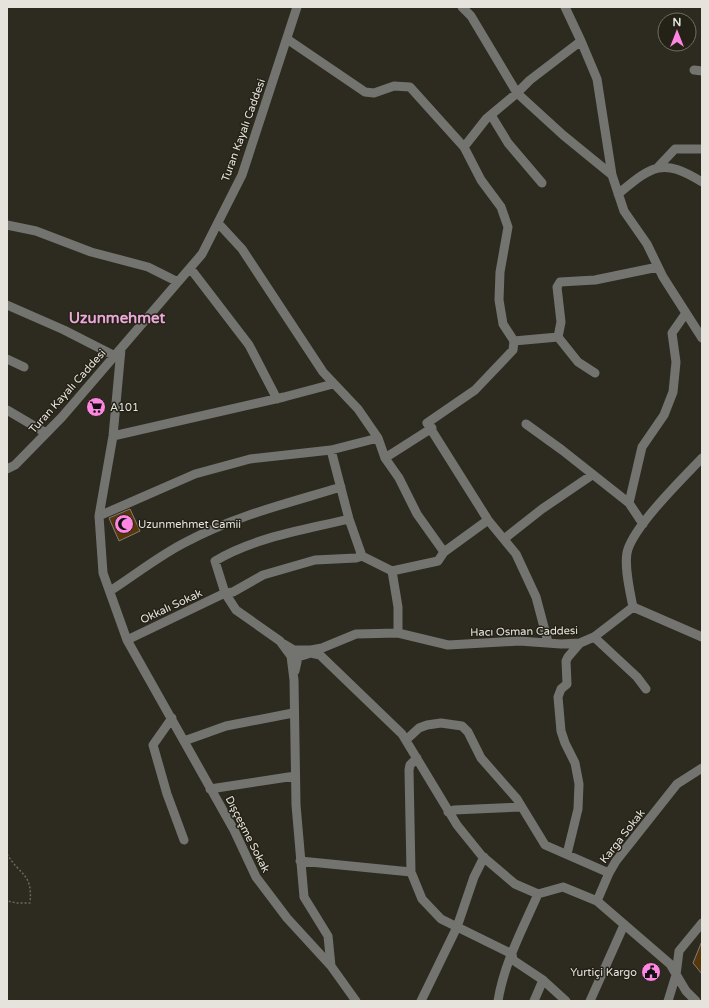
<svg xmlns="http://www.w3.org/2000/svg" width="709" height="1008" viewBox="0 0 709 1008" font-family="'Varela Round',sans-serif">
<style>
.building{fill:#55370b;stroke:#857c72}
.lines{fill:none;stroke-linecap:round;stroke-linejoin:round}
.path{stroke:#6a685e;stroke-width:1.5;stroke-dasharray:2 2;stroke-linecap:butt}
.minor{stroke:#73746f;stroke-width:9}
.labels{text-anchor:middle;stroke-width:3;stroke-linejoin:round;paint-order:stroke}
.street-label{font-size:11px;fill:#e5e3dc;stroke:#242117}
.poi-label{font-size:11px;fill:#e5e3dc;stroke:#242117;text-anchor:start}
.district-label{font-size:15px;font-weight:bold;fill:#eba8d9;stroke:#242117}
</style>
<rect width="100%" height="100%" fill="#2d2b20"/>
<path class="building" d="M130,509L140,531L119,541L109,518Z
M702,941V974L693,963Z"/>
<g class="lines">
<path class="path" d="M7,854C20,876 33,873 30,903H17L7,901"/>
<path class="minor" d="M462,7L471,16L517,93L530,80L581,41
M565,7L581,41L597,79L612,175L624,211L647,244L663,277L702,338
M287,39L365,92L374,93L394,86L410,87L464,147
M694,70L702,71
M491,115L508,143L542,183
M658,167L675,149H702
M618,194C652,166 662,157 702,182
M218,223L242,249L323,372L358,409L378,438L385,458L399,478L417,514L444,552L488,520
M7,225L36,231L91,252L148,267L178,282
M190,268L249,345L277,399
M7,305L64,330L115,356
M514,341L558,337
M121,349L113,436L99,516L103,573L127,640L234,830L256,877L287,918L331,966L356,1001
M7,359L24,367
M595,373L578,362L558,337L561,322L557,287L560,282L595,280L658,267
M7,410L46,433
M526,424L562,450L629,503L643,524
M113,436L284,397L333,384
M331,450L349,519L362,556
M385,458L432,428
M7,469L15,465L62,417L202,254L242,175L297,7
M629,503L642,447L664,415L673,392L676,362L672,333L686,313
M99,516L195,474L250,459L331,450L378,438
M504,539L542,509L592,475
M392,571L438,561L444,552
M110,591C135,575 160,555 186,542C234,516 289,503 341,487
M633,607L702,637
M594,637L637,677L646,689
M127,640L225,593L233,592L263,575L315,560L356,558L362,556L392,571L398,607V633
M548,642L536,597L516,554L488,520L427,423L475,390L513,350L514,341L503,324L499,300L500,272L508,227L501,207L481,180L464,147L486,119L517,93L563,135L612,175
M284,644L294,650H311L322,648L356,634L398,633L448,645L519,641L561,644L580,643L594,637L633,607C630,592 623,563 628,549C637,523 682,479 702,458
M295,671L298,657L311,653L320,655L402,734L457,825L482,856L515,884L538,894
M172,718L153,745L167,794L184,840
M406,740L419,728L427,725L441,723L462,726L468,732L481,758L517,799L545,845L609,873
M184,741L226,726L293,713
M417,758L410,765L409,770L411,872L422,899L441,919L512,954L513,960L543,980L566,1001
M210,789L295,776
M448,812L454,810L522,807
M567,854L578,809L579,784L575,763L565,743L561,731L558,697L561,689L567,684L566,661L568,657L580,643
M300,861L411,872
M538,894L563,887L597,901L670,964L686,991L696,1001
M597,901L609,873L616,861L677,784L702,768
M331,966L328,936L304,897L296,805L294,680L291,656L280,641L236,610L225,593L215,561C255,537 304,530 349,519
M421,1001L457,927L474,877L484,857
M498,1001C504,963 523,928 538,894
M534,1001L543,980
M590,1001L624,925
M668,1001L676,975L679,951L702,923"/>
</g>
<defs>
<g id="supermarket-disc" transform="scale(1)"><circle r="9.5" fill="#fd86e1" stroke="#242117"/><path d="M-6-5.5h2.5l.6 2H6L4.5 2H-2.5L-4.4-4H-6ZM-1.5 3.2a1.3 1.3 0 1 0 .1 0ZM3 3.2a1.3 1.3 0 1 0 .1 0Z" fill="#111"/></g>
<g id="mosque-disc" transform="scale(1)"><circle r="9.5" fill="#fd86e1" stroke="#242117"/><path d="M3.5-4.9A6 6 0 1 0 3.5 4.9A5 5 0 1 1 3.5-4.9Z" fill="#111"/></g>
<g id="civic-disc" transform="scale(1)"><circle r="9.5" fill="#fd86e1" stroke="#242117"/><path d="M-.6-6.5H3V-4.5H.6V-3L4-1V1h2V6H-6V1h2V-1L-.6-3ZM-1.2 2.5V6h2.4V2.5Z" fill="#111"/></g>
</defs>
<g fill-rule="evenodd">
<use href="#supermarket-disc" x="96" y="407"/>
<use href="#mosque-disc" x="124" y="524"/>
<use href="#civic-disc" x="651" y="972"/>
</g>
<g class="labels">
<g class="street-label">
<text transform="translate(243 130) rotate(-70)" y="4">Turan Kayalı Caddesi</text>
<text transform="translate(67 391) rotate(-48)" y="4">Turan Kayalı Caddesi</text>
<text transform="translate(171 606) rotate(-25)" y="4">Okkalı Sokak</text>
<text transform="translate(524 631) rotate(-1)" y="4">Hacı Osman Caddesi</text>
<text transform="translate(248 834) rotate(63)" y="4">Dışçeşme Sokak</text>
<text transform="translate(622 836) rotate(-52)" y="4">Karga Sokak</text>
</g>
<g class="poi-label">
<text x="110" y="411">A101</text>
<text x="138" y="528">Uzunmehmet Camii</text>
<text x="637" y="976" text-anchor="end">Yurtiçi Kargo</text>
</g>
<g class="district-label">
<text x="117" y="323">Uzunmehmet</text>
</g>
</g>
<rect width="709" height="1008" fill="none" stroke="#e5e3dc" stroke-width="16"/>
<g transform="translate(677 32)"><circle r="19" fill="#242117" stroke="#716f66"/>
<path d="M0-3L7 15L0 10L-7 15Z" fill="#fd86e1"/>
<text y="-6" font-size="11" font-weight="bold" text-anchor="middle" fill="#e5e3dc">N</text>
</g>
</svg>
